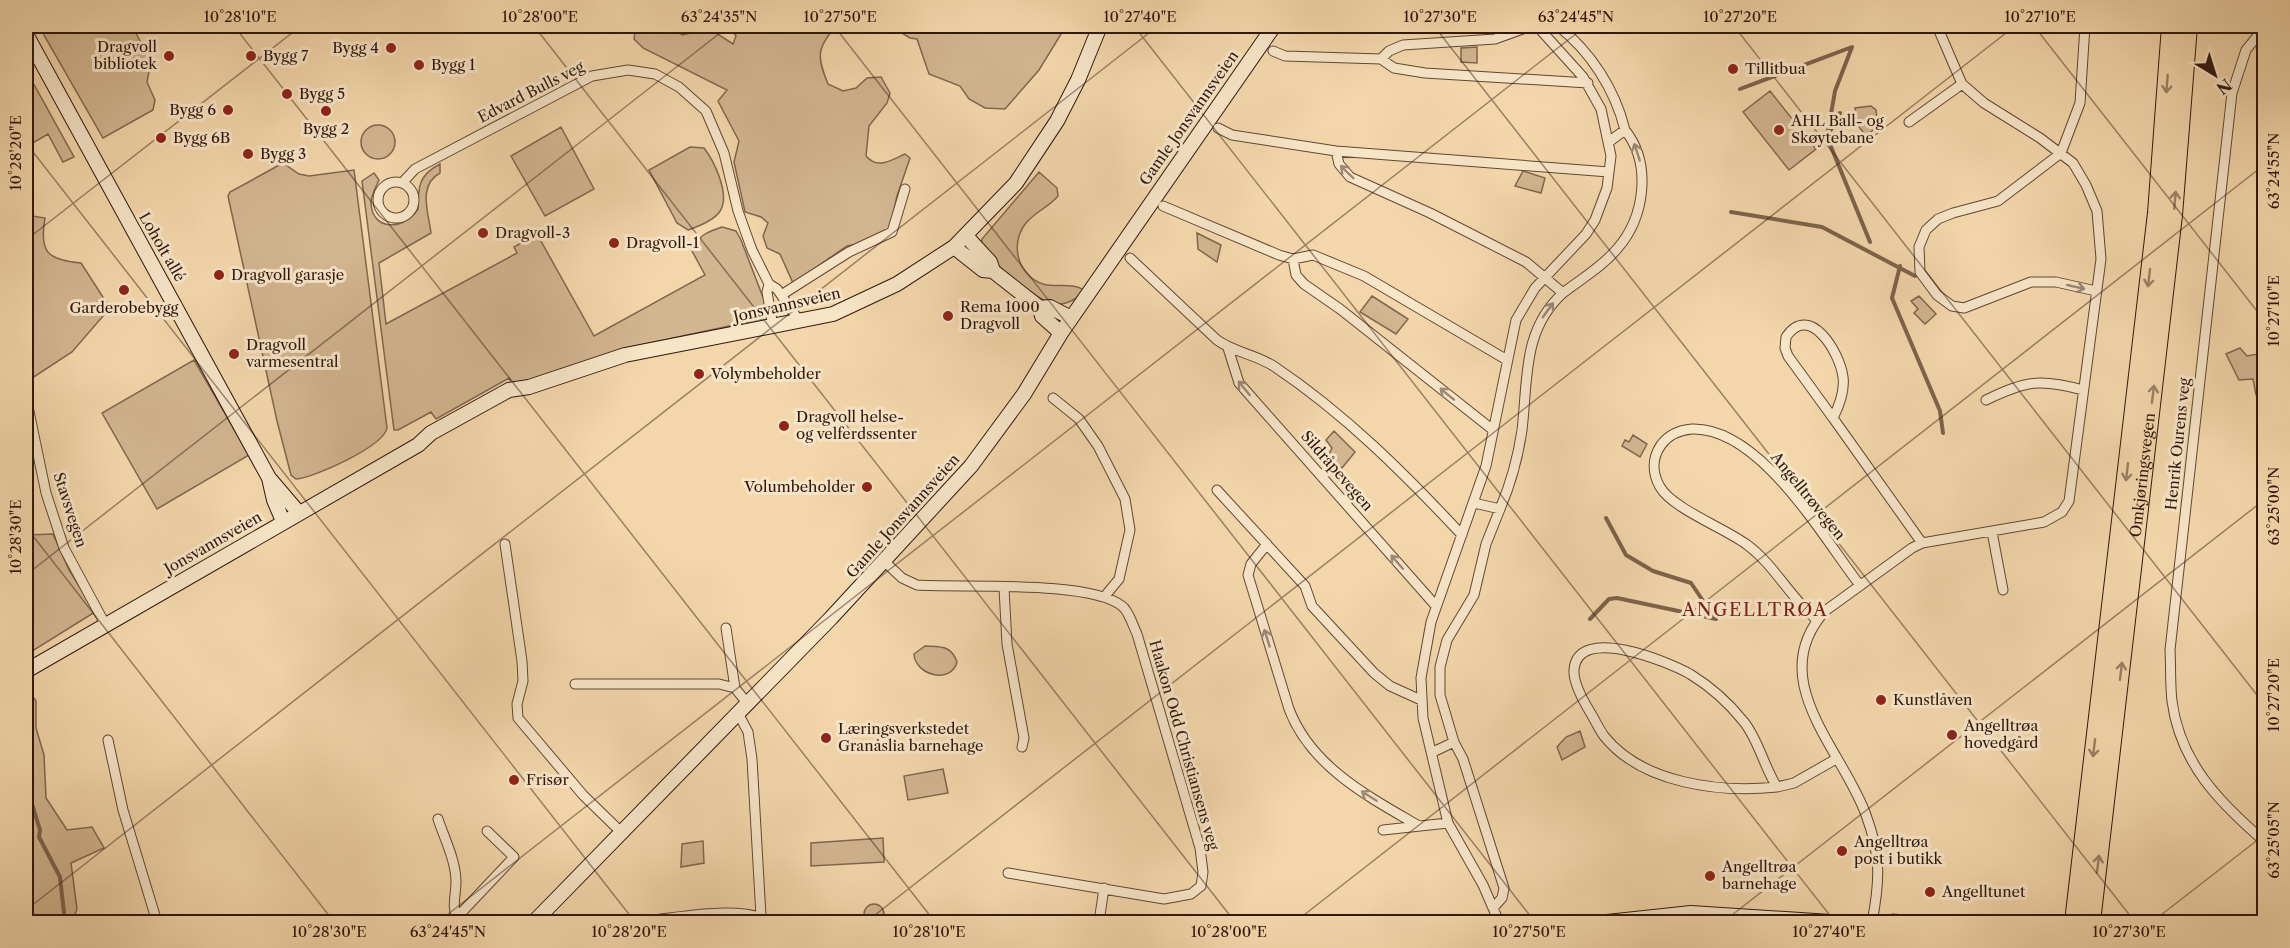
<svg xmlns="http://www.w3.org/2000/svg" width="2290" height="948" viewBox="0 0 2290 948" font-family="'Libre Caslon Text',serif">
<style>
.green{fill:#d2b690;stroke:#81664e;stroke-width:1.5}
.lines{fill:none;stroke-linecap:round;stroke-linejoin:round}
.stream{stroke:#7d634b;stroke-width:4}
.street-casing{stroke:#614734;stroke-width:11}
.secondary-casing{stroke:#30170d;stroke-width:16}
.highway-casing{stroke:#30170d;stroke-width:20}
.street{stroke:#f7e5c8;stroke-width:9}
.secondary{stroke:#f7e5c8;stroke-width:14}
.highway{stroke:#f3d7ab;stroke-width:18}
.oneway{stroke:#9b8164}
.oneway2{stroke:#9d8874}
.ticks{fill:none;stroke:#30170d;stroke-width:1.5;stroke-opacity:0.45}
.poi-dot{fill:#8f2418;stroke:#f7e5c8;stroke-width:2}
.labels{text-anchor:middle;stroke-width:6;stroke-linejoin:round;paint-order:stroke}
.poi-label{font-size:15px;fill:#30170d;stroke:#f7e5c8;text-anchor:start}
.street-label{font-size:15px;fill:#30170d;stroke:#f7e5c8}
.quarter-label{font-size:18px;letter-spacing:1.5px;fill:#7a1f14;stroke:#f7e5c8}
.neatline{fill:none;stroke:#30170d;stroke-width:2}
.ticks-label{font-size:15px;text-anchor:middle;fill:#30170d}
</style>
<rect width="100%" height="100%" fill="#f3d7ab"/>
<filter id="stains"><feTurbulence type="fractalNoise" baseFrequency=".00333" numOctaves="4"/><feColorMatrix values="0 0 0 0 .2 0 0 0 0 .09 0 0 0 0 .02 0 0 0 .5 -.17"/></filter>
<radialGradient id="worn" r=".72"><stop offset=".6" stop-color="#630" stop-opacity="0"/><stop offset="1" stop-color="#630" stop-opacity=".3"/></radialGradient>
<path class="green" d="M45,26H132L151,61L147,82L155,100L153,110L103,138L44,35Z
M636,26H673L682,35L710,29L733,44L736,36L728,26H836C816,49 817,57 828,84L843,91L856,88L867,78L881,77L890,93L887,103L869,126L866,156C878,170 891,160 905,154L910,158L897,196L890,228L858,244L847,246L793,283L780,254L767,248L763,236L768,223L761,217L745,212L734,162L739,141L718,101L727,90L643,48L634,39Z
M890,26H1066L1039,70L1005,109L985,108L969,99L960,86L929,74L917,39L910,38Z
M1477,47V63L1461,62V48Z
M26,70L74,157L63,162L48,134L26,147Z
M1770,91L1816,149L1789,170L1743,112Z
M1871,106L1876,110L1878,126L1866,136L1852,118L1856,115L1855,108Z
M361 142a17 17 0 1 1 34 0a17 17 0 1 1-34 0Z
M561,127L594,189L545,216L511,156Z
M690,147L704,148C711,157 715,165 719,176C731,209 720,219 688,230L677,223L649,170Z
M283,163L299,174L309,176L354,170L387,428C384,446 314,478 296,479L291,475L277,421L228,196L230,192Z
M440,164V173C418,185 428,211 431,233L379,263L386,324L517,253L514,247L537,234L594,336L705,275L692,251C695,237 709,231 722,227L736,231L741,240L766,305L762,319L631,347L513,387L509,378L436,419L431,412L398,430H394L362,181L374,173L379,180C376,187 371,195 371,203C372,232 405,230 418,209C418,186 419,175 440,164Z
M1523,171L1545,178L1541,193L1515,186Z
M1039,172L1057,188L1058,196C1049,207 1035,212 1026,223C1009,244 1018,276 1043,284C1057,288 1072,282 1084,290C1077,299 1068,305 1055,304C1036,301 990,262 981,244L982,239Z
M26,215L45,218C39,252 47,260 81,263L110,308L72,352L26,382Z
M1197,233L1221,245L1217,262L1198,249Z
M1372,296L1408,319L1396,334L1360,312Z
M1919,296L1936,314L1925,324L1914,313L1918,309L1911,301Z
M2240,348L2247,356L2264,353V397L2256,395L2253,379L2239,380L2226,354Z
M194,360L249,455L157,509L102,413Z
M1334,431L1355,452L1342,468L1328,456L1332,448L1326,440Z
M1633,435L1647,444L1640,457L1622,446L1625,440L1629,442Z
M53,534L69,570L95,612L26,655V535Z
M925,646C941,647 951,645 957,662C951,685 915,675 914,654Z
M26,687L36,701V728L44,755L46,798L67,830L92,827L104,848L71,863L77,909L72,922H26Z
M1580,731L1585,747L1562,760L1557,747L1566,737Z
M943,769L948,793L908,800L904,776Z
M883,838L884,862L811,866V843Z
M703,841L704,863L681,867L682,844Z
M864 914a10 10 0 1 1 20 0a10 10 0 1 1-20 0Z"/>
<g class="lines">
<path class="stream" d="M1740,89L1852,47L1835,91L1827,137L1870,242
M1828,135L1840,113
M1731,212L1822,227L1915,276
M1900,266L1892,298L1940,411L1943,433
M1606,518L1626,555L1653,571L1691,583L1714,617
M1590,619L1609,599L1617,598L1716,619
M26,707L32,750L28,766L32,782L28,791L40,830L39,837L60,877L65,922"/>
<g class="street-casing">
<path id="street" d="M1558,26C1590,51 1615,89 1625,130L1610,141
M2085,26L2080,103L2061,153L1998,201L1953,213L1938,219L1926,230L1919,247L1920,272L1937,295L1952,306L1964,308L2031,282H2056L2096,291
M2264,28L2246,50L2232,93L2170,650C2171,667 2170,685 2172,701C2180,763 2220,803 2264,841
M1273,51L1285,56L1381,59L1389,51L1403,45L1495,39L1531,26
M1381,59L1394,68L1425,73L1588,83
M1909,122L1962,84
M1218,128L1232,135L1336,151L1609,172
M1336,151L1339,164L1350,177L1430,213L1526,262L1563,293C1581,279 1602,267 1617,249C1645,217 1652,164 1625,130
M378 200a18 18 0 1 1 36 0a18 18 0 1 1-36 0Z
M402,183L415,169L592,76L628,70L655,74L679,87L706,111L724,153L738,211L752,250L769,284
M1163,206L1279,255L1293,259L1313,255L1364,276L1507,360
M1130,258L1217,340C1235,353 1256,354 1275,367C1345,414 1404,473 1462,535
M1293,259L1296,275L1304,284L1340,309L1493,430
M786,292L849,252L892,232L905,189
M773,327L767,292L769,284L777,289L800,322
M1228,348L1239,383L1436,606
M26,397L46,493L64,548L105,624
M1053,398L1079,419L1098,446L1125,499L1130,530L1119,579L1105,596
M1986,400C2026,381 2039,378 2083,390
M1833,418L1788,356L1785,348L1786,337C1810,302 1840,353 1843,377C1845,391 1839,406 1833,418L1922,543
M1217,490L1305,586L1312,606L1374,673L1390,686L1421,700
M1474,503L1500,509C1511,483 1518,458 1522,430C1528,380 1522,330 1563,293
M1992,532L2003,590
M505,544L522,661L523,681L517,704L518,718L583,795L622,833
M1267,544L1251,564L1248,575L1289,709C1311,767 1369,797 1419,826
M885,562L902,578L917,585C962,588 1090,580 1122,606C1129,611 1133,626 1137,634L1200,848L1203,872L1201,886L1191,894L1164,899L1008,873
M1004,588L1007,644L1024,738L1022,747
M1817,620C1790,598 1775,565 1746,544C1724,528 1672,508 1660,487C1652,473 1652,458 1661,445C1669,434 1680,430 1692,429C1760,427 1822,536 1859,584
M726,628L735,688L747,703
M575,684H719L735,688
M738,713L748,732L752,759L761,916
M108,740L123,810L157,922
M1454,742L1463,759L1504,888L1502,898L1493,908
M1433,752L1454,742L1440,695V667L1447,640L1474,595L1486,544L1500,509
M1777,787C1721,793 1642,784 1604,736C1599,729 1595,720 1590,712C1584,702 1573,683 1574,670C1577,624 1669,662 1690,674C1711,687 1729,703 1744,722C1759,741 1764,767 1777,787L1794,783L1836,759
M438,819C445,840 456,861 456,882C456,895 451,908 458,919
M1383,830L1448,823
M643,921C679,918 740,904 772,922
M458,922L462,912L514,857L487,831
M1099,922L1104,888
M1499,922L1483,885L1448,823L1423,718L1421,678L1431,622L1486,466L1516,320L1535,288L1586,234L1595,220L1607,188L1611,156L1601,109L1583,77L1537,26
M1872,922C1880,881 1881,855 1866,815C1843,750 1763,680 1825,611L1912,548L1922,543L2044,522L2062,512L2069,501L2101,259L2097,211L2086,185L2073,163L2040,138L1984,103L1962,84L1937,26
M1880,922L1893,919L1931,922"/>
</g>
<g class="secondary-casing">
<path id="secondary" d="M26,34L269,478L274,500L283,521
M966,236L990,262L993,271
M954,247L983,270L993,271L1040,308L1042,316L1061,333
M1040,308L1050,307L1071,318
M269,478L298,512
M26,671L418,445L431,433L509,390L529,387L625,355L833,314L897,284L954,247L1016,183L1057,121L1078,80L1100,26
M534,922L831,618L971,466L1024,394L1061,333L1274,26
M1607,922L1691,913L1830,922"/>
</g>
<g class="highway-casing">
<g id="highway">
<path d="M2074,922L2157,213L2171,26"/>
<path id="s1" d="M2091,922L2173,215L2188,26"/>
</g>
</g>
<use href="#street" class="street"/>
<use href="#secondary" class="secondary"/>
<use href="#highway" class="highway"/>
</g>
<defs><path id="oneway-shaft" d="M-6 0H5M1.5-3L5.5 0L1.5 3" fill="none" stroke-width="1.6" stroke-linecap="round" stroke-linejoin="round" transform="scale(1.5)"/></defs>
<g class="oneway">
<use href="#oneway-shaft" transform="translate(2167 84) rotate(94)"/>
<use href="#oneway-shaft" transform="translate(2175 200) rotate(-85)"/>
<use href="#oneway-shaft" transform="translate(2149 278) rotate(97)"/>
<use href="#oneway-shaft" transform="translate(2153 394) rotate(-83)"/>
<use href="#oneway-shaft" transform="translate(2127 472) rotate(97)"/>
<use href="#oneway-shaft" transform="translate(2121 671) rotate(-83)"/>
<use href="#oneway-shaft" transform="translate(2094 748) rotate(97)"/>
<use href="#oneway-shaft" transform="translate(2098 864) rotate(-83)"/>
</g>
<g class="oneway2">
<use href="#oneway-shaft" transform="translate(1637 152) rotate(-108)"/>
<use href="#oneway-shaft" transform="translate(1347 172) rotate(-136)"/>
<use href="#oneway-shaft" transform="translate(2076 287) rotate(13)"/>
<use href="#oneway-shaft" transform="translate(1548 310) rotate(-54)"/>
<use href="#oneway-shaft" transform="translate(1244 388) rotate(-129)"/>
<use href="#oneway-shaft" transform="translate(1447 394) rotate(-141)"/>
<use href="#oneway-shaft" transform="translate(1397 562) rotate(-131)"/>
<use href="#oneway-shaft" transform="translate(1267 638) rotate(-107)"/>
<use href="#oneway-shaft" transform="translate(1369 796) rotate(-148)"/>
</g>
<path class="ticks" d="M234,26L935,922M534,26L1235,922M834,26L1535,922M1134,26L1835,922M1434,26L2135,922M1734,26L2264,704M2034,26L2264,320M26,143L635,922M26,240L301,26M26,527L334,922M26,575L729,26M26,910L1158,26M26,911L34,922M438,922L1586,26M866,922L2015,26M1295,922L2264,165M1723,922L2264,500M2152,922L2264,835"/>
<g class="poi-dot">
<circle cx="391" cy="48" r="6"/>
<circle cx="169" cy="56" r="6"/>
<circle cx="251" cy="56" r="6"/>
<circle cx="419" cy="65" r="6"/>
<circle cx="1733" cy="69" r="6"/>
<circle cx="287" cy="94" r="6"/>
<circle cx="228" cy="110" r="6"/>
<circle cx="326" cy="111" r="6"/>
<circle cx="1779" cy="130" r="6"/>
<circle cx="161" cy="138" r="6"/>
<circle cx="248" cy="154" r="6"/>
<circle cx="483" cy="233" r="6"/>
<circle cx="614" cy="243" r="6"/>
<circle cx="219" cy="275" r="6"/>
<circle cx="124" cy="290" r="6"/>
<circle cx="948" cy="316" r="6"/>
<circle cx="234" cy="354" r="6"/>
<circle cx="699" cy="374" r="6"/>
<circle cx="784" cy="426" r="6"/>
<circle cx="867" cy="487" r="6"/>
<circle cx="1881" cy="700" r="6"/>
<circle cx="1952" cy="735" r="6"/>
<circle cx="826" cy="738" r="6"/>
<circle cx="514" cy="780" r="6"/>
<circle cx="1842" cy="851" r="6"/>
<circle cx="1710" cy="876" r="6"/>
<circle cx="1930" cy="892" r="6"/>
</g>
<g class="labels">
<g class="poi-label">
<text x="157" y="52" text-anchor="end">Dragvoll<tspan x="157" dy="17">bibliotek</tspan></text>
<text x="379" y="53" text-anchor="end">Bygg 4</text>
<text x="263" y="61">Bygg 7</text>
<text x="431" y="70">Bygg 1</text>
<text x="1745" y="74">Tillitbua</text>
<text x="299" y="99">Bygg 5</text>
<text x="216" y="115" text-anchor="end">Bygg 6</text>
<text x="1791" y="126">AHL Ball- og<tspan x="1791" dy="17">Skøytebane</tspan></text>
<text x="326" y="134" text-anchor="middle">Bygg 2</text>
<text x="173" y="143">Bygg 6B</text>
<text x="260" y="159">Bygg 3</text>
<text x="495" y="238">Dragvoll-3</text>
<text x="626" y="248">Dragvoll-1</text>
<text x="231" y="280">Dragvoll garasje</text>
<text x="960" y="312">Rema 1000<tspan x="960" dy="17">Dragvoll</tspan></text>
<text x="124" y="313" text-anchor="middle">Garderobebygg</text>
<text x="246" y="350">Dragvoll<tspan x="246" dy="17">varmesentral</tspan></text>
<text x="711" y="379">Volymbeholder</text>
<text x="796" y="422">Dragvoll helse-<tspan x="796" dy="17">og velferdssenter</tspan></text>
<text x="855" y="492" text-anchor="end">Volumbeholder</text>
<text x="1893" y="705">Kunstlåven</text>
<text x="1964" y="731">Angelltrøa<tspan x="1964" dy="17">hovedgård</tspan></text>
<text x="838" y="734">Læringsverkstedet<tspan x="838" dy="17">Granåslia barnehage</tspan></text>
<text x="526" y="785">Frisør</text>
<text x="1854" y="847">Angelltrøa<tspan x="1854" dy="17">post i butikk</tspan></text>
<text x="1722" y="872">Angelltrøa<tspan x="1722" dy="17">barnehage</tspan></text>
<text x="1942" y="897">Angelltunet</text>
</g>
<g class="street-label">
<text transform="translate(531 92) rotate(-27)" y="5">Edvard Bulls veg</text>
<text transform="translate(1189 118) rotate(-55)" y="5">Gamle Jonsvannsveien</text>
<text transform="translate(162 247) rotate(60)" y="5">Loholt allé</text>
<text transform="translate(787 305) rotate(-13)" y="5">Jonsvannsveien</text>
<text transform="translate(2178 444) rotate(-84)" y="5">Henrik Ourens veg</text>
<text transform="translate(1337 471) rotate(49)" y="5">Sildråpevegen</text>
<text dy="5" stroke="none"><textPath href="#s1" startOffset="450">Omkjøringsvegen</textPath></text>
<text transform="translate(1808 496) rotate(51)" y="5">Angelltrøvegen</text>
<text transform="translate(70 510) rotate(72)" y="5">Stavsvegen</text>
<text transform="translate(903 516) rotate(-48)" y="5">Gamle Jonsvannsveien</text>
<text transform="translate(213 543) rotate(-30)" y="5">Jonsvannsveien</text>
<text transform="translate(1184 745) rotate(74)" y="5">Haakon Odd Christiansens veg</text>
</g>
<g class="quarter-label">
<text x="1755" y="616">ANGELLTRØA</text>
</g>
</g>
<rect width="2290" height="948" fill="none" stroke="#f3d7ab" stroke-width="66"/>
<g transform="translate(2215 75) rotate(142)" stroke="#f7e5c8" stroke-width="4.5" paint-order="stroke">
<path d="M0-4.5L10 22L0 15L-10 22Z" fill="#30170d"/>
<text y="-9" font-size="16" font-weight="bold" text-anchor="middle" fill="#30170d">N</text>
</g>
<rect x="33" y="33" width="2224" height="882" class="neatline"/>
<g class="ticks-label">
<text x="240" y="22">10°28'10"E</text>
<text x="540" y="22">10°28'00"E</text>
<text x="719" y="22">63°24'35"N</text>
<text x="840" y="22">10°27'50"E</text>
<text x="1140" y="22">10°27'40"E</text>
<text x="1440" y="22">10°27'30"E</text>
<text x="1576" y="22">63°24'45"N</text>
<text x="1740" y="22">10°27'20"E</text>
<text x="2040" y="22">10°27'10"E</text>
<text transform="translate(16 153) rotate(-90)" y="5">10°28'20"E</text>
<text transform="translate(2274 171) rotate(-90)" y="5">63°24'55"N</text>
<text transform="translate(2274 311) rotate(-90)" y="5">10°27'10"E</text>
<text transform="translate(2274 506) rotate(-90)" y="5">63°25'00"N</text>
<text transform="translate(16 537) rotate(-90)" y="5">10°28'30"E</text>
<text transform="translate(2274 695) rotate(-90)" y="5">10°27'20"E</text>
<text transform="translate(2274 840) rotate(-90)" y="5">63°25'05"N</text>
<text x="329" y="937">10°28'30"E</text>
<text x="448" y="937">63°24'45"N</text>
<text x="629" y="937">10°28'20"E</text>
<text x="929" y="937">10°28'10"E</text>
<text x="1229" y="937">10°28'00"E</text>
<text x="1529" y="937">10°27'50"E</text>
<text x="1829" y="937">10°27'40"E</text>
<text x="2129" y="937">10°27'30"E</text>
</g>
<rect width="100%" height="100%" filter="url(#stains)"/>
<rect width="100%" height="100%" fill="url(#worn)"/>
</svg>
